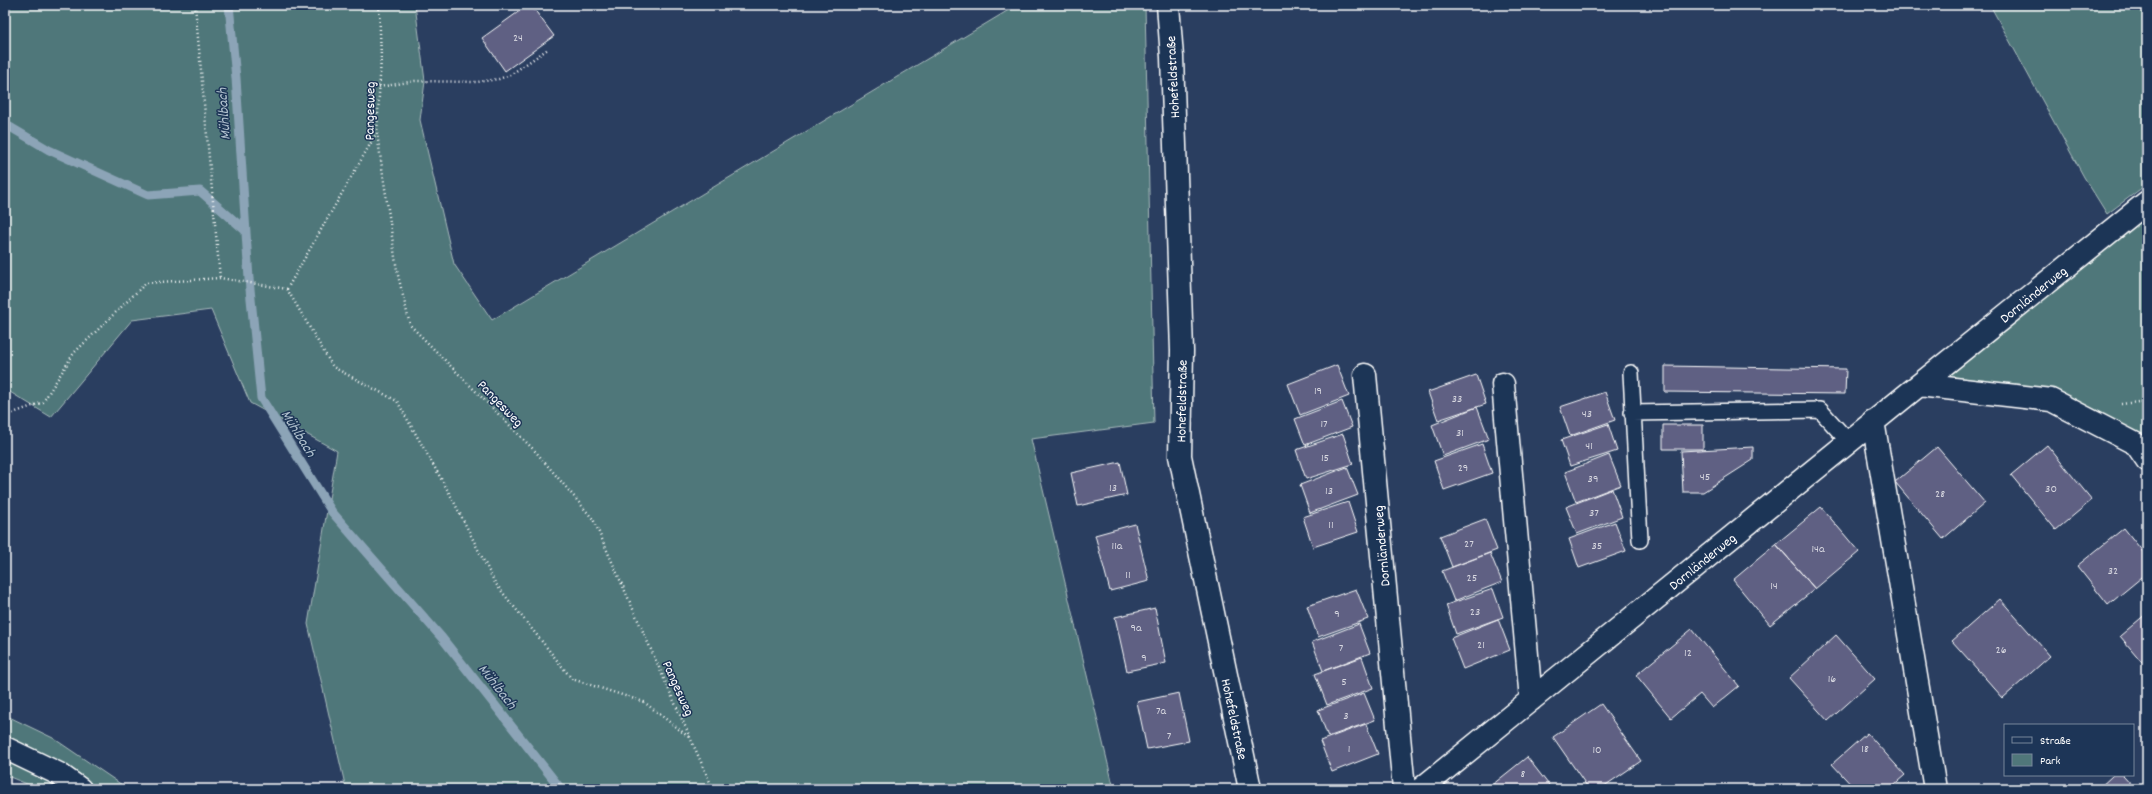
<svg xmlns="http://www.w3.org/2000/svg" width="2152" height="794" viewBox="0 0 2152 794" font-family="Dekko,sans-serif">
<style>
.green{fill:#50777a;stroke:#a8bbbc}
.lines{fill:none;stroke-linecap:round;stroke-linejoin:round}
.stream{stroke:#8ca4b7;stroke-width:9}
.building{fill:#5f6083;stroke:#fff}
.service-casing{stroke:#fff;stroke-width:18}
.minor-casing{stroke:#fff;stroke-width:25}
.tertiary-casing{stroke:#fff;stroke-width:25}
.path{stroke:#fff;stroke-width:2.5;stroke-dasharray:1 3;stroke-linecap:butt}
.service{stroke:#1d3557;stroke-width:15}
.minor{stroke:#1d3557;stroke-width:22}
.tertiary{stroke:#1d3557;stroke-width:22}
.labels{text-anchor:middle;stroke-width:3;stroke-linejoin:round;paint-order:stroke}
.number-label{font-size:12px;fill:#d7d7e0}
.street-label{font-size:14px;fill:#fff;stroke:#1d3557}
.water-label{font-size:15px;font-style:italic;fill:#b2c2cf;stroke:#1d3557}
</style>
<rect width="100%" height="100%" fill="#2a3e60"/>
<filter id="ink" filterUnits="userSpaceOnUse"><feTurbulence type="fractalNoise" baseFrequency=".025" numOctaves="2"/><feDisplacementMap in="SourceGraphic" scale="8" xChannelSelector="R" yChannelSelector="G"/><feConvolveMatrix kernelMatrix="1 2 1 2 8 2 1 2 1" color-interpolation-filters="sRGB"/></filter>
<g filter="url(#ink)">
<path class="green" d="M5,5H415L425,81L420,120L454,264L492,320L1017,5H1145L1154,423L1031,439L1113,785L1106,789H346L308,624L337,451L250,403L211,310L132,320L51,417L5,389Z
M1990,5H2147V184L2107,214L2084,177Z
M2147,202V460L2051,400L1919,385Z
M5,715L53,738L128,789H39L5,775Z"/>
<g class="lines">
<path class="stream" d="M229,5L236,78L249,279L261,398L332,512L442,638L561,789
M5,124L49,150L148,195L200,191L246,231"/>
</g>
<path class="building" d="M528,5H531L554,36L505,71L482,38Z
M1337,365L1349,396L1300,415L1288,384Z
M1665,366L1846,369L1845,394L1665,392Z
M1476,375L1486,404L1438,420L1428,392Z
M1605,392L1615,420L1570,436L1560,407Z
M1342,401L1352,427L1305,445L1295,419Z
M1477,407L1489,439L1443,456L1432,425Z
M1608,424L1617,451L1570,466L1561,440Z
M1663,425H1703V449H1663Z
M1343,434L1353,464L1306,479L1296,450Z
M1482,444L1492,473L1444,490L1434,461Z
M2047,445L2092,500L2056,530L2011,475Z
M1753,447V460L1703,492H1683L1681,451Z
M1937,447L1985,503L1943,539L1895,482Z
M1609,455L1621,485L1576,502L1565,472Z
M1120,462L1127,495L1078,506L1071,473Z
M1347,467L1358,495L1310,513L1300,485Z
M1612,489L1622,517L1577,534L1566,507Z
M1348,502L1358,532L1313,547L1303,517Z
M1821,507L1859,552L1815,589L1776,544Z
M1485,519L1497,550L1452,567L1440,536Z
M1615,522L1626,551L1579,568L1569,539Z
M1135,524L1149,581L1110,591L1095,535Z
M2124,528L2147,557V573L2108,605L2077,566Z
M1776,544L1815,589L1770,625L1733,580Z
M1490,553L1502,582L1454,601L1442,571Z
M1356,589L1368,619L1318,637L1307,606Z
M1493,589L1503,617L1456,634L1446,605Z
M2000,599L2050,656L2003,698L1952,641Z
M1155,608L1166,663L1127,671L1115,617Z
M2147,613V668L2120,636Z
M1498,619L1510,650L1463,669L1451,638Z
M1359,624L1370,653L1323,671L1312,642Z
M1692,629L1739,686L1712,708L1700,694L1671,718L1636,675Z
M1836,635L1875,679L1828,721L1789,678Z
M1362,657L1373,688L1327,705L1315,674Z
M1179,693L1189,741L1147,749L1137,702Z
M1364,693L1375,720L1328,737L1318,710Z
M1601,704L1641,761L1600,789H1589L1553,737Z
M1366,724L1378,754L1332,772L1320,741Z
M1867,733L1905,775L1889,789H1855L1832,764Z
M1527,757L1552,789H1487Z
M2113,775H2123L2136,789H2098Z"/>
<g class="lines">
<g class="service-casing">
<path id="service" d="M1631,373L1640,540
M1632,413L1820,410L1848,441"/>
</g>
<g class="minor-casing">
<path id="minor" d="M1365,375L1404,789
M1503,384L1531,700
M1919,385L2147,202
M1873,421L1935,789
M1421,789L1919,385L2051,400L2136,444L2147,460"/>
</g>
<g class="tertiary-casing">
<path id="tertiary" d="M1168,5L1172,57L1182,351L1180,456L1250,789
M5,748L59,774L80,789"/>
</g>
<path class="path" d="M195,5L220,278
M379,5L381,57L377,133L397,271L410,325L536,452L593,519L713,789
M379,87L415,81L477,82L499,79L510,75L548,49
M287,289L333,367L397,401L452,498L495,583L572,679L644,702L690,738
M287,289L376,134
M2121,404L2147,401
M5,416L43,402L74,353L146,283L220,278L287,289"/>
<use href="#service" class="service"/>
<use href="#minor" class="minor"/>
<use href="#tertiary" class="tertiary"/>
</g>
</g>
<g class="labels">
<g class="number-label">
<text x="518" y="41">24</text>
<text x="1318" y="394">19</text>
<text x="1457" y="402">33</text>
<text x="1587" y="417">43</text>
<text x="1324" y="427">17</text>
<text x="1460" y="436">31</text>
<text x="1589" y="449">41</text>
<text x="1325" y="461">15</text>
<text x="1463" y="471">29</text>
<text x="1705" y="480">45</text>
<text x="1593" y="482">39</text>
<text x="1113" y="491">13</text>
<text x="2051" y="492">30</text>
<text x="1329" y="494">13</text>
<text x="1940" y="497">28</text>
<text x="1594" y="516">37</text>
<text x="1331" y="528">11</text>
<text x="1469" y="547">27</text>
<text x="1117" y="549">11a</text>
<text x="1597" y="549">35</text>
<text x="1818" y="552">14a</text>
<text x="2113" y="574">32</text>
<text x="1128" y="578">11</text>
<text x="1472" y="581">25</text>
<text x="1774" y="589">14</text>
<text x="1475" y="615">23</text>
<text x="1337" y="617">9</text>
<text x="1136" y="631">9a</text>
<text x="1481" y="648">21</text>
<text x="1341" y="651">7</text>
<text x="2001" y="653">26</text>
<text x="1688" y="656">12</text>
<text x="1144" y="661">9</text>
<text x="1832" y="682">16</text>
<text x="1344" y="685">5</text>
<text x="1161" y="714">7a</text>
<text x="1346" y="719">3</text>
<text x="1169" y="739">7</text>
<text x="1349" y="752">1</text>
<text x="1865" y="752">18</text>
<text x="1597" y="753">10</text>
<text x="1523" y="777">8</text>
</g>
<g class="street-label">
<text transform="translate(1172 77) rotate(-93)" y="5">Hohefeldstraße</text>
<text transform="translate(369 111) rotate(-89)" y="5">Pangesweg</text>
<text transform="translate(2033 294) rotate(-39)" y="5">Dornländerweg</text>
<text transform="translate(1181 401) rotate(-89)" y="5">Hohefeldstraße</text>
<text transform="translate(501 403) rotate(46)" y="5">Pangesweg</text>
<text transform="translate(1381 546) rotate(-95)" y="5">Dornländerweg</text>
<text transform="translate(1702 561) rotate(-39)" y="5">Dornländerweg</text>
<text transform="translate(679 688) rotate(66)" y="5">Pangesweg</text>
<text transform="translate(1235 719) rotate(78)" y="5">Hohefeldstraße</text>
</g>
<g class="water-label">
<text transform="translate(223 114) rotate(-94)" y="5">Mühlbach</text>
<text transform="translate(299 433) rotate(58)" y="5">Mühlbach</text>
<text transform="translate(498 686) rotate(52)" y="5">Mühlbach</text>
</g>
</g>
<rect width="2152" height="794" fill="none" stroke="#1d3557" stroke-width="20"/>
<rect x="10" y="10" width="2132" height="774" fill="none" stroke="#fff" stroke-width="1.5" filter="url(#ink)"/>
<rect x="2004" y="724" width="130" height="52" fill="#1d3557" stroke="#77869a"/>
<rect x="2012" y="737" width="20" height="6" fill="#1d3557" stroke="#77869a"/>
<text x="2040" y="744" font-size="12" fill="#ffffff">Straße</text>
<rect x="2012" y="754" width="20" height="12" fill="#50777a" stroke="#77869a"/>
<text x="2040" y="764" font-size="12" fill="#ffffff">Park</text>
</svg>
